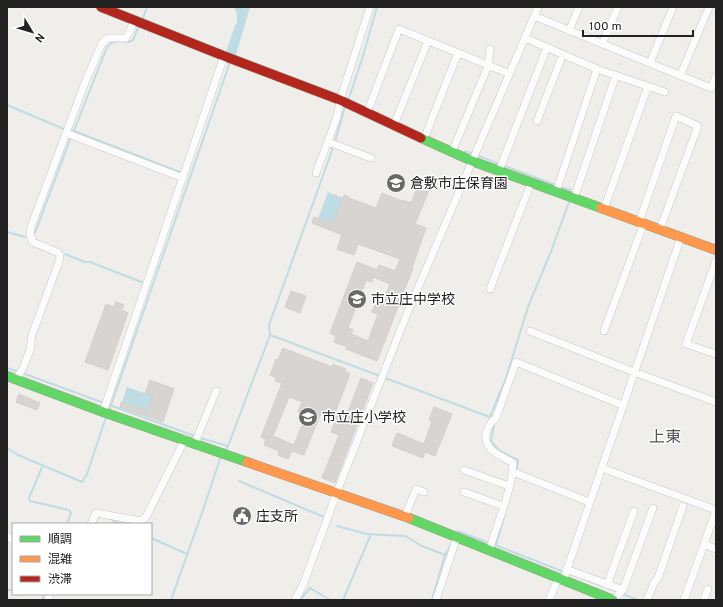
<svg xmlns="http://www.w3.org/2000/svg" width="723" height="607" viewBox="0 0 723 607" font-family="Overpass,'Noto Sans JP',sans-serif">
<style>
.water{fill:#bfdbe3}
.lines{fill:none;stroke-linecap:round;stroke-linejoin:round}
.stream{stroke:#bfdbe3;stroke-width:2}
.building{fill:#d7d4d2;stroke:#d3d0cc;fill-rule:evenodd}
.street-casing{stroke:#c9c8c7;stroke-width:8}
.fast-casing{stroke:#999a82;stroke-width:10}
.slow-casing{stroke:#999a82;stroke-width:10}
.jam-casing{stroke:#999a82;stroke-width:10}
.street{stroke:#fdfcfc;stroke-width:7}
.fast{stroke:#63d668;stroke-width:9}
.slow{stroke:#ff974d;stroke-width:9}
.jam{stroke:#b3261e;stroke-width:9}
.labels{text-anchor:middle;stroke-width:3;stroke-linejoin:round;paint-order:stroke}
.poi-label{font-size:14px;fill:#222;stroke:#fff;text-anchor:start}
.quarter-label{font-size:16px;fill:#555;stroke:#fff}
</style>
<rect width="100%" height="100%" fill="#f0eeeb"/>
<path class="water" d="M233,7H250L236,55L226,52L235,25L237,23V13Z
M328,192L343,198L333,224L318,218Z
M127,387L153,396L148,411L122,402Z"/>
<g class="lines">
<path class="stream" d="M142,21L147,7
M348,101L363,56L377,7
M7,105L64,129L74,131L182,173
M73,133L107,47L113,42L121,41L129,42L133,40L139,26
M465,151L556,185
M560,187L571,190L570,192
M7,232L25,237
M35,233L71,137
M65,254L85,262H90L144,283
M270,335L490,417L494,425L491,441L500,451L518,460V464L516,471
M7,368L18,372
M22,373L200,438L228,446
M109,411L230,62
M490,417L506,378L528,307L550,254L569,202
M7,448L18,455L82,482L87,474L106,417
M225,451L228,446L270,335L269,325L333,148L345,107
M43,465L29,498L30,501L69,510L71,513L67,524
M239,481L324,517
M113,521L124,524
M337,526L367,534L405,536L422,546L445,555L451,545
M458,533V531L489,543
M151,538L187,554
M495,545L564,572
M496,545L504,517
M568,573L618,592
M7,591L13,589
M622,594L638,600
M42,600L44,594
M171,600L203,510L221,456
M300,600L310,588L330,600
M343,600L371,534
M432,600L445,555"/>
</g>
<path class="building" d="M421,178L432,183L415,224L426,228L412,268H413L377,361L346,349L347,347L334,342L336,336L330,333L357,262L377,270L379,265L395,271L400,259L358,244L354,255L337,249L342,235L312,223L314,217L333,224L344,195L349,197V198L376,208L382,193L402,201L403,200L411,203ZM373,277L390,284L383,302L377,300L372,312L378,314L368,341L351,334L353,330L348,328L366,280L372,282Z
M291,291L306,296L300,313L285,307Z
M116,302L124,305L122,310L128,313L108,370L85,362L106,304L114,307Z
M283,348L332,367L333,364L346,369L344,371L350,374L335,413L346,417L361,378L373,383L335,483L322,478L339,435L331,432L336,419L321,413L304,455L292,451L288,459L278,455L279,451L264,445L266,439L261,437L282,383L275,381L277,378L270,375L276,359L278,360ZM289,397L302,402L298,412L306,415L294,445L273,436Z
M150,380L174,389L163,422L120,407L121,402L148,411L153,396L145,393Z
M19,394L40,403L37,410L16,402Z
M434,407L452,414L435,456L425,452L423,458L392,446L397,433L424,444L432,421L429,420Z"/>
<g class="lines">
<g class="street-casing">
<path id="street" d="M534,16L711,88L716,77
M569,31L579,7
M525,38L597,69L665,92
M602,44L618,7
M650,63L673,7
M680,76L709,7
M367,113L399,29L510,74
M537,121L563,54
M394,125L428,41
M66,133L183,178
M424,139L458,53
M328,142L371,158
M452,152L488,66L490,49
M499,171L547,47
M316,173L337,117L340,100L370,7
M556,192L597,69
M574,198L616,75
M604,209L648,86
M639,222L676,116L698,126L660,229
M716,261L686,344L716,354
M490,289L531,183
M530,331L634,372L716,402
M604,331L644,223
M16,379L23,368L30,350L32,335L60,259L59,253L33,242L30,235L31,227L84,85L102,43L108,38H126L128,35L134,21
M103,412L224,56
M195,443L216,391
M602,468L716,510
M464,470L509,486
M513,472L589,502
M464,492L503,506
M405,516L416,489L424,492
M91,524L96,513L141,521L146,517L185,439
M7,536L13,540
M704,544L716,549
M489,551C497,524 512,490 513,463C502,456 483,450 486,434C488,426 490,423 496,418L516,362L622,405
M566,569L623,590
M563,581L681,237
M607,585L634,511
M48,600L50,594
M295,600L303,585L337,492L406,316L538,7
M436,600L457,537
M549,600L558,579
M613,600L623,590L653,508
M647,600L654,583L658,578L683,506
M684,600L716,511
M704,600L708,589"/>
</g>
<g class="fast-casing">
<path id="fast" d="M421,138L472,161L601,208
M7,376L103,412L247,462
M409,518L613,600"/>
</g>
<g class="slow-casing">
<path id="slow" d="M601,208L716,250
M247,462L409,518"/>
</g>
<g class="jam-casing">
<path id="jam" d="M101,7L224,56L340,100L421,138"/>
</g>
<use href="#street" class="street"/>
<use href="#fast" class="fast"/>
<use href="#slow" class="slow"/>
<use href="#jam" class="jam"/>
</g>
<defs>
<g id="school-disc" transform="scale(1)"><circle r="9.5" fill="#6a6968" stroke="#fff"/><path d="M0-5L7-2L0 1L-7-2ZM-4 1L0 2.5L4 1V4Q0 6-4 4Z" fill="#fff"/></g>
<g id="civic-disc" transform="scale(1)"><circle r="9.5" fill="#6a6968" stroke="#fff"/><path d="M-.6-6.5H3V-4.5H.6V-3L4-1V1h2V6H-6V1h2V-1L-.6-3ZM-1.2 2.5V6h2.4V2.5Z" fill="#fff"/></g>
</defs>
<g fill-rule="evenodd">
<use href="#school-disc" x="396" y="183"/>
<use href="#school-disc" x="357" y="299"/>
<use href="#school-disc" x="308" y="417"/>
<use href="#civic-disc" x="242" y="516"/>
</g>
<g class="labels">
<g class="poi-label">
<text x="410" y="188">倉敷市庄保育園</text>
<text x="371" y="304">市立庄中学校</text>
<text x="322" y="422">市立庄小学校</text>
<text x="256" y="521">庄支所</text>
</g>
<g class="quarter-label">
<text x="665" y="442">上東</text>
</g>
</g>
<rect width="723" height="607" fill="none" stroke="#222222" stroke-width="16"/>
<rect x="12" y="523" width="140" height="72" fill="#ffffff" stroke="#a7a7a7"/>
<rect x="20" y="536" width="20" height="6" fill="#63d668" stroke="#a7a7a7"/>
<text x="48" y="543" font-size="12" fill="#222222">順調</text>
<rect x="20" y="556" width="20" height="6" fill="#ff974d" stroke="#a7a7a7"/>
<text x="48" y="563" font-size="12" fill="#222222">混雑</text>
<rect x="20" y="576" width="20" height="6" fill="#b3261e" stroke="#a7a7a7"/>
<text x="48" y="583" font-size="12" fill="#222222">渋滞</text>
<g transform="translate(32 32) rotate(128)" stroke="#ffffff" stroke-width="3" paint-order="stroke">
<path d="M0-3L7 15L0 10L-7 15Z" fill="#222222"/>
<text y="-6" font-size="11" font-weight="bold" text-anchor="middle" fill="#222222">N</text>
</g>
<path d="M583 30v6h110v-6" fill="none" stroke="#222222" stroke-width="2"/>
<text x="589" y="30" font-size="12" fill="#222222" stroke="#ffffff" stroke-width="3" paint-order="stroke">100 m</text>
</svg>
